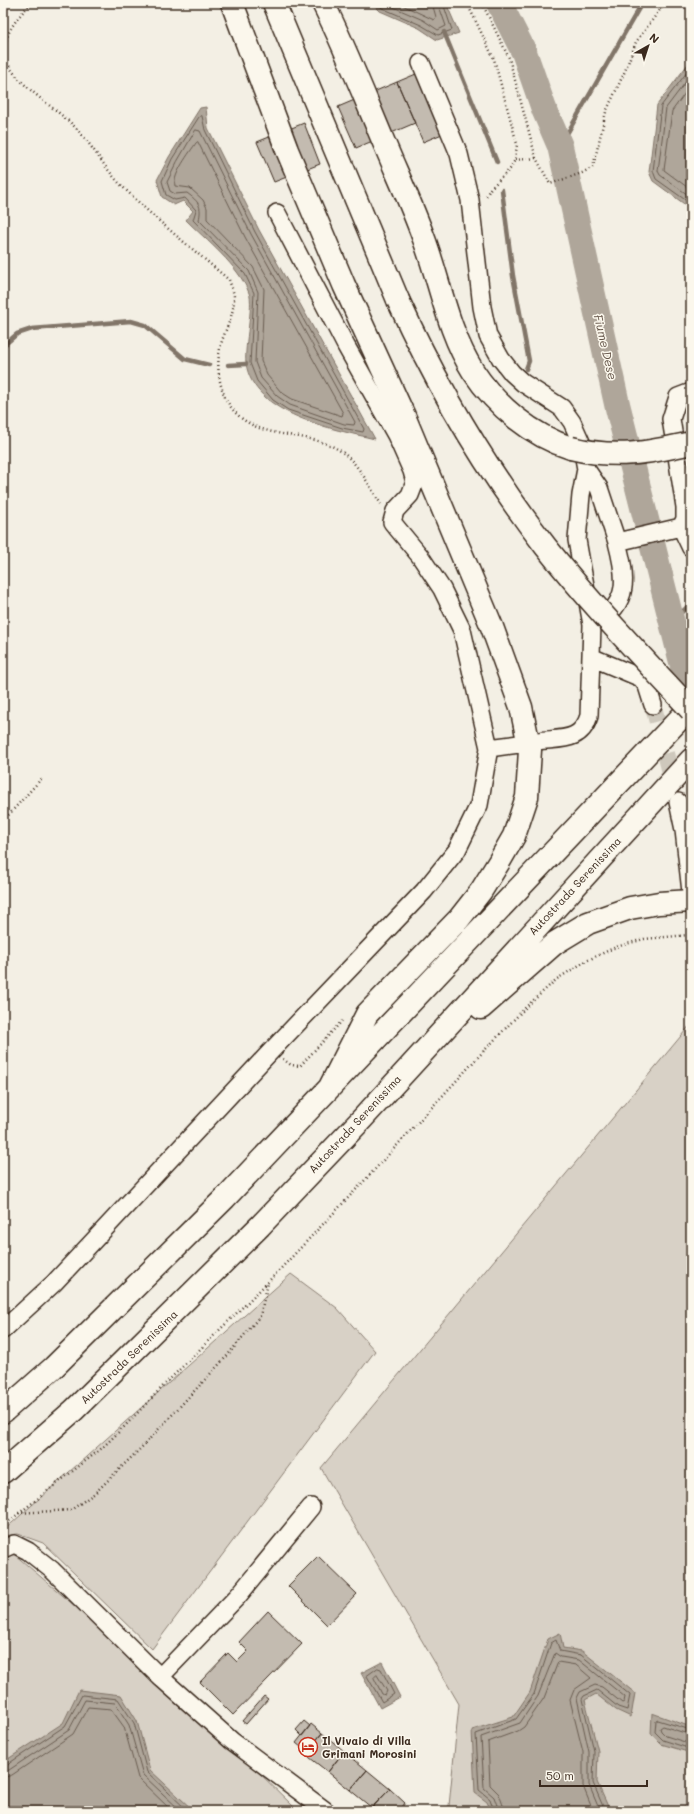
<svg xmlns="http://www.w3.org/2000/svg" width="694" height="1814" viewBox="0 0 694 1814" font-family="Mali,sans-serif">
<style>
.green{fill:#d8d1c6;stroke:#8a7e72}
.water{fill:#afa69a;stroke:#817468}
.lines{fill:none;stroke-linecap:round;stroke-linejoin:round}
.shore{stroke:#695c50;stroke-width:1}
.stream{stroke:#817468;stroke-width:4.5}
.river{stroke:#afa69a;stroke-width:26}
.building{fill:#c3bbb0;stroke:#3b2a1e}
.minor-tunnel{stroke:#cec8bc;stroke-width:17;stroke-dasharray:17 8;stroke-linecap:butt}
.minor-casing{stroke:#3b2a1e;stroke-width:20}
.major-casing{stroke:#3b2a1e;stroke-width:25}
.highway-casing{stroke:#3b2a1e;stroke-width:25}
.path{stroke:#3b2a1e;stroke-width:2.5;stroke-dasharray:1 3;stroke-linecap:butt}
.minor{stroke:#fbf7ec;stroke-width:17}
.major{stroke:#fbf7ec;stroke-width:22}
.highway{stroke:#fbf7ec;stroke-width:22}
.major-bridge-casing{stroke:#3b2a1e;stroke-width:25;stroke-linecap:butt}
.highway-bridge-casing{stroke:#3b2a1e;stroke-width:25;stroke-linecap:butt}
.major-bridge{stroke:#fbf7ec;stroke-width:22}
.highway-bridge{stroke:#fbf7ec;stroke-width:22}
.labels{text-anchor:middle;stroke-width:3;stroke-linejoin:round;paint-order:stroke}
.street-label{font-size:11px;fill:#3b2a1e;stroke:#fbf7ec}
.poi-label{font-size:11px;font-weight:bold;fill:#3b2a1e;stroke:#fbf7ec;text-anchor:start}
.water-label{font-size:12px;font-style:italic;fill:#645549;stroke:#fbf7ec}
</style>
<rect width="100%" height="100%" fill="#f3efe4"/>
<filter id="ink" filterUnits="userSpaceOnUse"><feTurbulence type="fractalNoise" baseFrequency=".025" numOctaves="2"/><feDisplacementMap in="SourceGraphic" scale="8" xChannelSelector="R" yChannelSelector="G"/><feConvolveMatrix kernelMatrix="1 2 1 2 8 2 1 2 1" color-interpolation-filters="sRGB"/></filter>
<g filter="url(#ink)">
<path class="green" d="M691,1024V1811H443L449,1806L459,1704L321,1468Z
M291,1274L337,1308L375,1351L152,1649L43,1543L18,1534L3,1536V1531Z
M7,1548L185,1700L298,1811H3V1553Z"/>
<path class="water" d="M372,3H446L459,33L437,40L419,28L380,11Z
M691,60V209L653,181L649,172L657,105Z
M206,107L208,128L259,230L375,439C333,429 253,415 246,363C244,346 254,305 249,293C239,266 206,240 186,220L193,211L183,201L174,205L162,197L157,180L169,157L200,108Z
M560,1633L563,1648L582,1651L635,1693L631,1717L616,1710L596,1694L585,1700L598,1751L597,1782L610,1811H491L487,1802L475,1793L472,1730L513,1717L530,1692L548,1639Z
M382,1662L400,1697L380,1708L361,1673Z
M79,1690L121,1695L137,1721L150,1770L194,1811H3V1765L8,1759L63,1723Z
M652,1713L691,1727V1753L661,1744L651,1734Z"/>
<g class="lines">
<path class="shore" d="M377,3L382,8L421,25L438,35L452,30L443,3
M384,3L423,20L438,30L446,26L438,3
M398,3L434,20L436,17L432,3
M691,67L661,106L653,171L656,179L691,204
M691,75L666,108L658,171L660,175L691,197
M691,85L672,111L664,170L691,190
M202,116L205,130L255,232L364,429L363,432L342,428L288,410L273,400L257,381L250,363L254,293L245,274L193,220L196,210L185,198L175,200L166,195L162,181L172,159L199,117Z
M196,130L200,131L251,234L355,422L354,425L344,424L290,405L277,396L261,378L255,362L258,292L249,271L199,220C202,206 199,202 187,193L175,194L170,191L167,182L177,162Z
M198,142L245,237L343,413L342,416L292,399L281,392L267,375L261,361L264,289L253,267L207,219V208L203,200L190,188L175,186C172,175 190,152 196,143Z
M378,1668L381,1669L394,1694L382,1702L367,1676Z
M377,1675L387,1691L385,1695L382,1694L374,1678Z
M691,1730L658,1720L656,1721L655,1732L663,1740L691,1749
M691,1735L663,1726L660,1728L661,1731L666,1736L691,1744
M3,1767L7,1766L11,1762L65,1726L82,1695L118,1699L134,1723L147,1772L188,1811
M3,1772L9,1770L69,1730L85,1700L115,1703L129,1725L143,1775L181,1811
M3,1778L12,1775L73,1734L88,1707L111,1709L124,1727L138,1778L172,1811
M494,1811L490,1799L479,1790L476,1734L516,1719L534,1694L551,1643L556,1640L560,1651L581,1655L630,1695L627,1710L618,1707L597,1690L584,1696L582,1699L594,1751L593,1783L605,1811
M499,1811L494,1797L484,1788L481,1737L520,1723L538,1696L555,1653L561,1657L579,1660L625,1697L624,1702L622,1703L602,1687L595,1685L580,1692L577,1698L589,1752V1785L600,1811
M505,1811L499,1794L490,1785L488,1742L518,1731L524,1727L544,1698L558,1662L576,1665L591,1678L574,1690L570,1700L583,1752V1786L593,1811"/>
<path class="stream" d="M444,32L497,162
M560,146L642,3
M502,190L513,276L529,361L526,369
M3,346L17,334L32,329L131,321L145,325L185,359L209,365
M228,365L246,364
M673,621L691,603"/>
<path class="river" d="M499,3L524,52L544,109L560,146L617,404L691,698"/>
</g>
<path class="building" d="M416,74L442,134L423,142L397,82Z
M397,82L415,123L356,148L338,107Z
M304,123L320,164L274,182L257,142Z
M318,1556L357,1594L327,1625L288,1586Z
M268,1611L302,1644L233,1715L200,1682L228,1653L237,1662L248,1651L239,1642Z
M264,1696L268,1699L246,1724L242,1721Z
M304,1721L310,1726L302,1736L296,1730Z
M311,1724L322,1733L307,1752L296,1743Z
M322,1733L344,1751L328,1772L305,1754Z
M344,1751L367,1770L350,1790L328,1772Z
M367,1770L390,1789L372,1808L350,1790Z
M390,1789L405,1803L399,1811H377L372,1807Z"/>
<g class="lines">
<path class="minor-tunnel" d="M653,705L675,790"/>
<g class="minor-casing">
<path id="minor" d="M421,63L459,154L470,200L482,307L488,336L501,359L512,373L523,383L562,408L572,422L581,442L586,469L599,488L617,542
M681,527L691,548
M595,623C631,604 626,576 617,542L681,527L685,519V507L671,419L678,397L691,392
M591,657L641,678L647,686L653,705
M538,741C561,738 581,742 589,716L592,625L577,540L581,495L586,469
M489,748L519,744
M678,802L684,830L691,892
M3,1330L54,1283L272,1050L424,891L457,850L479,805L489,748L462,630L442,589L420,556L392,522L395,511L410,495L415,482L412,471L396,435L346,346L277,213
M3,1549L14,1544L28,1551L52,1570L160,1677L232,1741L326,1811
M160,1677L238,1596L311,1507"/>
</g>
<g class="major-casing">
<path id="major" d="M274,3L398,300"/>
</g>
<g class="highway-casing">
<path id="highway" d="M232,3L287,150L344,285L404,416L492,627L521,707L530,750L527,797L514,836L499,862L481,891L459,919L367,1014L330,1087
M323,3C345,47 363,93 382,138C396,172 412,205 424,239C440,282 448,332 473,371C496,406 532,436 571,448
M481,1008L555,943L588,923L630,908L659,903L691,901
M3,1412L54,1367L225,1198L691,707
M3,1472L74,1410L260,1226L362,1119L691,760"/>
</g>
<path class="path" d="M31,3C17,18 0,37 6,60C17,85 53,106 73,125C91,143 103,166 120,184C154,219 192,248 229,280C231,286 234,292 234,298C234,313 228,324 223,338C216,357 217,379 225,397C248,445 302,427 339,450C358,462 369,486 381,504
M467,3L494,59L517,144L515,160L510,169L490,189L485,198
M482,3L509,58L536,158L550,184L582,173L593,167L606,112L625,71L636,42L665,3
M515,160L536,158
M3,821L43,777
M283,1059L291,1065L300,1066L342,1021
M18,1513L71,1510L95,1493L143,1446L227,1356L260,1316L268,1283
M3,1526L102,1448L123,1428L169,1380L268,1282L367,1178L480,1055L527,1006L557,979L586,961L616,947L644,939L688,935L691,930"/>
<use href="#minor" class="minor"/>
<use href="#major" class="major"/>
<use href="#highway" class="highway"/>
<g class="major-bridge-casing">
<path id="major-bridge" d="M398,300C438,388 487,471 546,547C591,604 642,657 691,710"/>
</g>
<g class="highway-bridge-casing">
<path id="highway-bridge" d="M571,448C615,459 648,453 691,443"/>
</g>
<use href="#major-bridge" class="major-bridge"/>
<use href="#highway-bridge" class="highway-bridge"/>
</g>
</g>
<defs>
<g id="hotel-ring" transform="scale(1)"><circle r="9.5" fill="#fbf7ec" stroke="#c8321e" stroke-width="1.5"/><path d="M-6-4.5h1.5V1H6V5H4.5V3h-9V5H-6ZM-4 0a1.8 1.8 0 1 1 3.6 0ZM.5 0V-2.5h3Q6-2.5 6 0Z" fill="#c8321e"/></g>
</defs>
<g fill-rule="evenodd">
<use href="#hotel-ring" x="308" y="1747"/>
</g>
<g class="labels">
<g class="street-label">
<text transform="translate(575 886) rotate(-47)" y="4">Autostrada Serenissima</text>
<text transform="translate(355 1124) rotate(-47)" y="4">Autostrada Serenissima</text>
<text transform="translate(129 1357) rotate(-44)" y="4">Autostrada Serenissima</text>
</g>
<g class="poi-label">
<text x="322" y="1745">Il Vivaio di Villa<tspan x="322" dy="13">Grimani Morosini</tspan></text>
</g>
<g class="water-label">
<text transform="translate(605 347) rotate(77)" y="4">Fiume Dese</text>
</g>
</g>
<rect width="694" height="1814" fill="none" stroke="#fbf7ec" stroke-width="16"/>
<rect x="8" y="8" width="678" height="1798" fill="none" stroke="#3b2a1e" stroke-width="1.5" filter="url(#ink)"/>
<g transform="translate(648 46) rotate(39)" stroke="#fbf7ec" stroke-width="3" paint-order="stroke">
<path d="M0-3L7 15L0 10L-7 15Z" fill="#3b2a1e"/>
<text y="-6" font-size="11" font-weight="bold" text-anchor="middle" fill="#3b2a1e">N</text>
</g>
<path d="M540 1780v6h107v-6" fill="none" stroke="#3b2a1e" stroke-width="2"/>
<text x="546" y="1780" font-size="12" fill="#3b2a1e" stroke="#fbf7ec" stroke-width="3" paint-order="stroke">50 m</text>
</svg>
